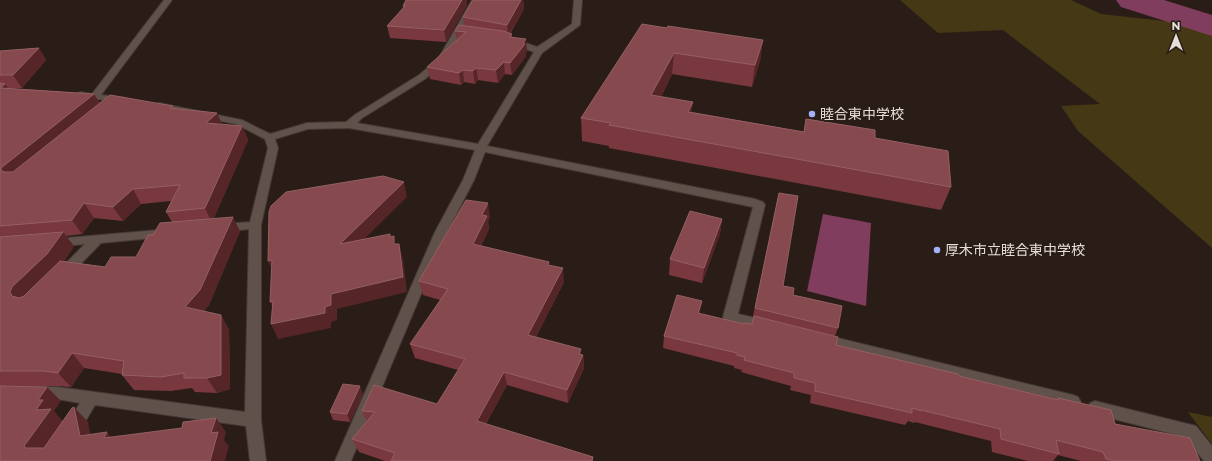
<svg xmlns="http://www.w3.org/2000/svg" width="1212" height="461" viewBox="0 0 1212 461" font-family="Montserrat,'Noto Sans JP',sans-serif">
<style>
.green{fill:#443914}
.water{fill:#803d5d}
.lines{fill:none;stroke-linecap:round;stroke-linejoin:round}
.river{fill:#803d5d;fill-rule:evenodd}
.minor-casing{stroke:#453a37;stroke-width:2}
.minor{fill:#60514b;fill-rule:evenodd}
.wall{fill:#79373e;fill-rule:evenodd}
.shaded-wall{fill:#552528}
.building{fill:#85494e;stroke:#946064}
.poi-dot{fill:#a6b1fc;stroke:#2a1d18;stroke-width:1.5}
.labels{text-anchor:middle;stroke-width:3.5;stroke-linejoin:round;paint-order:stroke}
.poi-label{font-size:14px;fill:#e6ddd9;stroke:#2a1d18;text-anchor:start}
</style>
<rect width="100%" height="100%" fill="#2a1d18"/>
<path class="green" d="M900,0H1071L1101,14L1192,24L1212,31V248L1078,131L1061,106L1100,104L1003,30L938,33Z
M1188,412L1212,417V444Z"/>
<path class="water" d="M823,214L871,223L866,306L807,291Z"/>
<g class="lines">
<path class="river" d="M1116,0H1164L1212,15V36L1121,7Z"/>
<g class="minor-casing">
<path id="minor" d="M164,0H172L101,95L126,98L128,100L126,102L77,97L75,95L80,92L92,94Z
M472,0H480L444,62L425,79L362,118L357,123L478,144L534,52L508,43L507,41L508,39H514L537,47L572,24L574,0H582L580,25L542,53L487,146L755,199L763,202L765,205L738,314L772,322L774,326L772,330L767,331L730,322L725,321L723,317L753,207L485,152L474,180L447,232L351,461H335L435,232L463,180L475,150L349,128L308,129L275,139L278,148L261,225V420L266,461H250L246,426L95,405L79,432L73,434L67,432L65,427L80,403L57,399H37L32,398L29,393L32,388L37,387H57L245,412L249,229L222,232L218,231L216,228L218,225L222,224L250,222L268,148L265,139L236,124L159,109L154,106L159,103L242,120L270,134L307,123L346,122L356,114L419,75L438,59Z
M170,229L174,230L176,233L174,236L101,243L68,277L63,279L58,277L57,274L58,271L85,244L54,247L50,246L48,243L50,240L54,239Z
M821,334L1073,395L1078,397L1081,402L1078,407L1073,409L821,346L816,344L814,340L816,336Z
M1095,401L1196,426L1212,446V461H1204L1185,437L1090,413L1087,408L1090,403Z"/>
</g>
<use href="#minor" class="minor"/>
</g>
<path class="wall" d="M473,0H523L524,9L510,34H512V37L527,51L526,53V56L512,75L505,74L498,83L478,80L475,84L464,82L461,85L430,79L427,67L457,40L455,31L464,26L463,17Z
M467,5L446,42L390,38L387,26L403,8V6Z
M667,28L763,40L760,61L752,87L672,74L661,97L692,112L804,132L806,119L875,138L951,187L941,210L609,148V146L582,141L581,118Z
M39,48L46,60L22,88H8L94,94L100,103L175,108L217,113L222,124L242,126L248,140L214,218L240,231L209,305L204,311L221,315L229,330L230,389L217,393L195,392L192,388L171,391L134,390L122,375V374L84,368L71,387L57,386H0V51ZM171,201L166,212L172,222L153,235L136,257L105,267L64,261L74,246L66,236L82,234L94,218L123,221L141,204Z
M779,193L783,286L793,295L838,328L835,336L753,316Z
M490,217L488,221L489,229L481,246L549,265L564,282L536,337L581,349V354L583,355L584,368L568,403L507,385L486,424L593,457V461H385L359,452L352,439L367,422L362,411L437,404L458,370L415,358L410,344L440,300L423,295L419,281Z
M722,219L720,234L702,283L669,275L670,259Z
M700,314L744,324L836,345L959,376L1057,399L1058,398L1200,461H1081L1058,455L1053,461H1028L992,452L991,441L915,422L914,423L908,421L905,425L810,403L811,395L790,390L791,386L741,372L742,370L734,368V366L663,348L664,336Z
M363,394L350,422L333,420L330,412Z"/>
<path class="shaded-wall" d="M460,0H467V5L446,42L444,30Z
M521,0H523L524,9L508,36L507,25Z
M526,39L527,51L526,53V56L512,75L510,63L523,43Z
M763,40L760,61L752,87L755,65Z
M39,48L46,60L22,88L13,75Z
M674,53L672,74L650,118L651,95Z
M504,62L505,74L498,83L496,70Z
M476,68L478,80L475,84L473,71Z
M463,70L464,82L461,85L459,73Z
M5,84L14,97L1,88Z
M94,94L102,107L12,182L1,170V168Z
M693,102L690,125L688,112Z
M217,113L223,126L206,123Z
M242,126L248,140L212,223L205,208Z
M404,182L407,197L345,258L340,244Z
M133,189L141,204L123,221L113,207Z
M84,203L94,218L82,234L72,220Z
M488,203L490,217L488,221L489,229L475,257L473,244L482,215Z
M233,217L240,231L209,305L194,322L185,307Z
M722,219L720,234L702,283L704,268Z
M63,232L74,246L58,269L25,301L12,296L10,292L12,287Z
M399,244L403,259L407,292L337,309V320L331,322V328L278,339L271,324L325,307L331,294Z
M272,260L275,276L268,261Z
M563,268L564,282L530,349L528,335Z
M273,301L277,317L270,302Z
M702,301L700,313L696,326L698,313Z
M221,315L229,330L230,389L217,393L207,378Z
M581,349V360L583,355L584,368L568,403L567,390Z
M72,353L84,368L71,387L58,373Z
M504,372L507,385L480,435L477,421Z
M360,386L363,394L350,422L347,414Z
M47,387L61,401L54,411L57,414V415L65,423L40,460L26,448L24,446L36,410L38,400Z
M74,407L88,422L94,450L80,436Z
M216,418L226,432L224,440L229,446L225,461H210L211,433Z
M107,432L120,447L104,438Z"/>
<path class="building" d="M406,0H462L444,30L387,26L405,6H403Z
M473,0H521L507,25L463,17Z
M642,24L667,28L668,26L763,40L755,65L674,53L651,95L693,102L688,112L804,132L806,119L875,130V138L948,151L951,187L609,125L611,123L581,118Z
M459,25L503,31L512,34L509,37L526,39L523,43L525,44L510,63L504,62L496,70L476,68L473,71L463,70L459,73L427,67L466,32L455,31Z
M39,48L13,75H0V51Z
M0,83L5,84L1,88L94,94L1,168V170L4,172H13L110,95L173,106L170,108L217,113L206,123L242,126L205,208L166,212L180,185L133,189L113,207L84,203L72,220L0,226Z
M383,176L404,182L340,244L390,234V237L394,236V244H399L403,277L331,294V305L325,307V313L271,324L273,301L270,302L272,260L268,261L269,212L271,206L286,192Z
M779,193L798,196L783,286L794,288L793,295L842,306L838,328L755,308Z
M466,200L488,203L482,215L487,216L473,244L549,262L548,265L563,268L528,335L581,349L579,354L583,355L567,390L504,372L477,421L593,457L592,461H391L395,453L352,439L375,412L362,411L374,385L437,404L465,359L410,344L448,289L419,281Z
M690,211L722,219L704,268L670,259Z
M233,217L200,290L185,307L221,315V375L207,378H184V373L161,377L122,375L124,361L72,353L58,373L44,371H0V237L63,232L47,254L12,287L10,292L12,296L19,298L24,296L60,261L105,267L111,257H136L148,235H153L160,223Z
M677,295L702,301L698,313L744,324V323L752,324L754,316L838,337L836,345L958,374L959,376L1058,400V398L1111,410L1115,424L1190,438L1200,461H1116L1106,459L1103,452L1056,440L1059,454L1001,439L1000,429L921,410V411L912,408V413L815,391V383L794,378V373L744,360L745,357L737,355V353L664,336Z
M343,384L360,386L347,414L330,412Z
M0,386L47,387L38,400H43L36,410L51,409L24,446L26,448H44L72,408L74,407L80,436L107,432L104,438L182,428L183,422L216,418L211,433L218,432L210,461H0Z"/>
<g class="poi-dot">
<circle cx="812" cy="114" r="4"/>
<circle cx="937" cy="250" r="4"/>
</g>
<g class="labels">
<g class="poi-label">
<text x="820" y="119">睦合東中学校</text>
<text x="945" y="255">厚木市立睦合東中学校</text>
</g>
</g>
<g transform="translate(1176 36)" stroke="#2a1d18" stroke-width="3" paint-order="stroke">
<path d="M0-3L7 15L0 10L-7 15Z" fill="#e6ddd9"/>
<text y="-6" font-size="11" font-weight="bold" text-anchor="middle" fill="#e6ddd9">N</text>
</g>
</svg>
